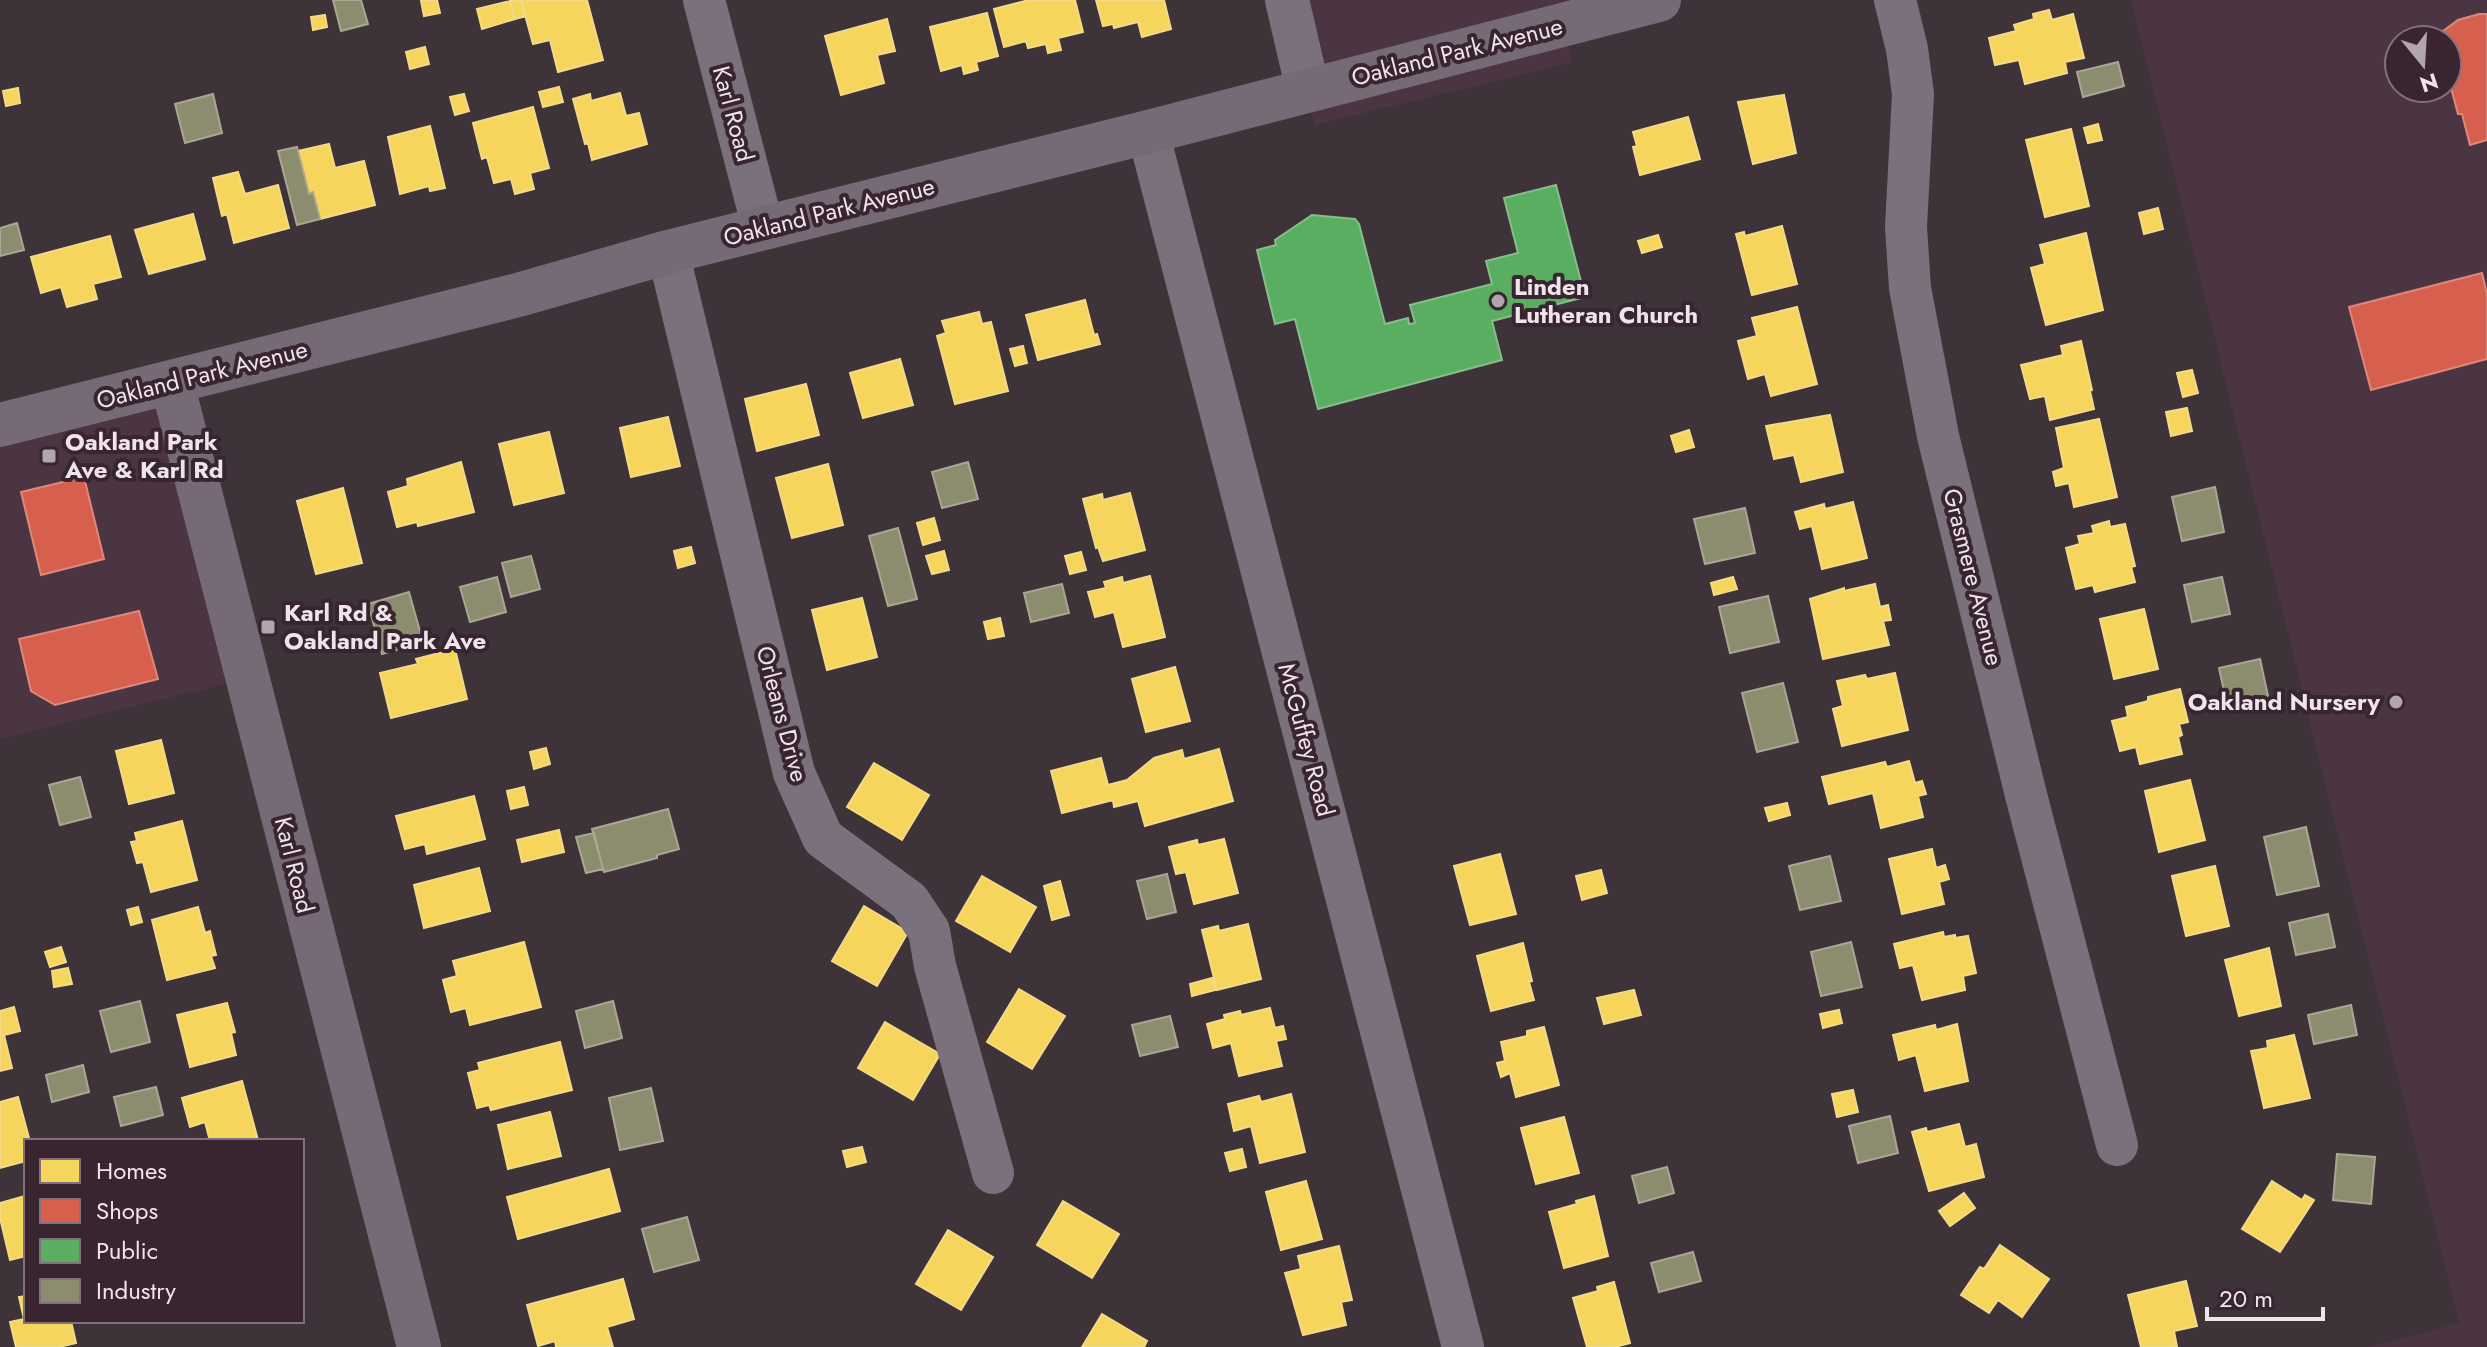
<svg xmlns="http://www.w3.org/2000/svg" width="2487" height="1347" viewBox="0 0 2487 1347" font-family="Jost,sans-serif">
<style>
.built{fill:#4c3542;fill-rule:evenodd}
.homes{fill:#f6d55c;stroke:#f4da87;stroke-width:2}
.shops{fill:#d6604d;stroke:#de887c;stroke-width:2}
.public{fill:#5aae61;stroke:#87be8a;stroke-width:2}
.industry{fill:#8c8c6e;stroke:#aaa694;stroke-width:2}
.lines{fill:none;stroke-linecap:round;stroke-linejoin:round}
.minor{stroke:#7a717d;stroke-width:42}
.tertiary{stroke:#7a717d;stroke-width:44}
.secondary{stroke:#756a75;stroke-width:44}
.poi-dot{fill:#b2a6ad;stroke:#382530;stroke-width:3}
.labels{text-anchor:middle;stroke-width:8;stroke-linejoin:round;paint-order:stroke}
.street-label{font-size:24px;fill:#f0e4eb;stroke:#382530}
.poi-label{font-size:24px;font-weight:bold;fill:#f0e4eb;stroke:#382530;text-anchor:start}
</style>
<rect width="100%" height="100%" fill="#3e3339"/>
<path class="built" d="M1284,0H1662L1563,25L1572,62L1315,125Z
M2131,0H2487V1347H2368L2459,1323ZM2399,40H2447V88H2399Z
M176,389L246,679L0,739V432Z"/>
<path class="homes" d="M437,0L440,13L424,16L421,1Z
M521,0L526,16L515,19L510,1Z
M521,0H587L603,60L558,72L550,40L533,44Z
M1029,0H1075L1083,32L1058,38L1061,50L1048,53L1046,44L1028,48L1026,41L1004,47L994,9Z
M1096,0H1164L1171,29L1142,37L1138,22L1114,28L1113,24L1103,26Z
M510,1L515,19L482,29L477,9Z
M2049,10L2052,20L2073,14L2084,58L2065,62L2067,73L2025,84L2019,60L1995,65L1989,38L2016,31L2014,25L2034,19L2033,14Z
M987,13L998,56L976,62L978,70L964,74L962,65L941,71L930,27Z
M325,15L327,27L313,30L311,17Z
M887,19L895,51L877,55L884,83L841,95L825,36Z
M425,47L429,64L410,69L406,52Z
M559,87L563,102L543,107L539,92Z
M18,88L20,103L6,106L3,91Z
M620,93L626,116L639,113L647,144L592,160L588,143L585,144L573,99L590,94L591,101Z
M464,94L469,111L455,115L450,97Z
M1784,95L1796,153L1753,164L1738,102Z
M533,107L549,168L530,173L534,189L515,194L511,179L494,183L487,157L482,159L473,123Z
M1688,117L1700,159L1640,175L1633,147L1637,146L1633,132Z
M2098,124L2102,140L2088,143L2084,128Z
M430,126L445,188L430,191L429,186L400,194L388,137Z
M2071,129L2089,206L2045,217L2026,140Z
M329,144L335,168L364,161L375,205L320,219L313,192L309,194L298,151Z
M238,172L245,194L278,185L289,228L234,243L227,214L222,216L213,178Z
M2158,208L2163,229L2144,234L2139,213Z
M193,214L205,259L149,274L135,230Z
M1782,226L1797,284L1752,295L1736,234L1744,232L1745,236Z
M2086,233L2103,310L2046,325L2031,268L2045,264L2040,245Z
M1658,235L1662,247L1642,253L1638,241Z
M110,236L121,277L93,284L97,299L67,307L61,287L41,293L31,257Z
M1085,300L1094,335L1097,334L1100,344L1038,360L1026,315Z
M1797,307L1817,384L1771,396L1765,374L1748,379L1738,341L1757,336L1752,318Z
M979,312L982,324L991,322L1008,391L955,404L937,336L946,333L942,321Z
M2081,341L2092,390L2090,391L2094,409L2050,420L2045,396L2030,399L2021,365L2063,355L2061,346Z
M1023,346L1027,363L1015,366L1010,349Z
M900,359L913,405L863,418L850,373Z
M2192,370L2198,393L2183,397L2177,373Z
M806,384L819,435L757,451L745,399Z
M2187,408L2192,431L2171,436L2166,412Z
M1830,415L1843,472L1801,482L1794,455L1774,459L1766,426Z
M668,417L680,466L631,477L620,428Z
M2099,419L2117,497L2074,507L2069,483L2056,486L2053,472L2064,468L2056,428Z
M1689,430L1694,447L1676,452L1671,436Z
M549,432L564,493L514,505L499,444Z
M461,462L474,512L418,526L417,522L397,527L388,492L408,486L407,479Z
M828,464L843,525L792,538L776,478Z
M343,488L362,563L316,574L297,501Z
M1130,493L1145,550L1103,561L1098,547L1096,548L1083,499L1102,494L1103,500Z
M1853,502L1867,558L1822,569L1812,526L1800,529L1795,512L1824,504L1825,509Z
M934,518L940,540L923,545L917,523Z
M2109,521L2110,527L2125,524L2135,566L2131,567L2135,582L2095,592L2093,585L2076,589L2066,548L2080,544L2078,536L2094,533L2092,526Z
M691,547L695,563L678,568L674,551Z
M944,551L949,570L932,574L926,556Z
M1081,552L1086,570L1070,574L1065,556Z
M1150,576L1165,637L1123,647L1114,612L1095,617L1088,592L1106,588L1104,582L1122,577L1123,583Z
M1733,577L1737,589L1714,595L1711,583Z
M1875,584L1880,607L1888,605L1891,620L1883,621L1889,645L1823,659L1810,599L1844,588V591Z
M862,598L877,657L827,670L812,610Z
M2144,609L2158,669L2114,679L2100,619Z
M1000,618L1004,636L988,639L984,622Z
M455,649L467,699L391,718L380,673L418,664L416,659Z
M1175,667L1190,721L1146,732L1132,679Z
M1895,673L1908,730L1842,746L1833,709L1843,706L1837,681L1865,675L1867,679Z
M2180,689L2188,722L2179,724L2182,735L2178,737L2182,754L2140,764L2136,747L2120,751L2112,721L2128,717L2126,707L2148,701V697Z
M161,740L174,793L129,804L116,751Z
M546,748L550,764L534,769L530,752Z
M1219,749L1233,801L1145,826L1138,801L1114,807L1113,800L1062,813L1051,771L1101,758L1108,785L1127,780L1154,758L1182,750L1184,759Z
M1909,761L1915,783L1922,781L1926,794L1918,796L1923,817L1881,828L1873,793L1829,804L1822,777L1885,762L1887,767Z
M874,763L929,795L902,840L847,807Z
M2190,780L2205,840L2159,852L2145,791Z
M524,787L528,805L511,809L507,791Z
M474,796L485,839L427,854L425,844L405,849L396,816Z
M1787,803L1790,815L1769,821L1765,808Z
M182,821L197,880L151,892L143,862L137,863L131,842L137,841L135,833Z
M559,830L564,852L522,862L517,840Z
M1224,839L1238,893L1194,904L1186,872L1176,874L1169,847L1197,840L1198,845Z
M1932,849L1936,868L1945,865L1949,879L1939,882L1944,904L1902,914L1889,859Z
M1500,854L1516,914L1470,925L1454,866Z
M2215,866L2229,926L2186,936L2172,876Z
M479,868L490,911L424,928L414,885Z
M1601,870L1607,893L1582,900L1576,876Z
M982,876L1036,907L1010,952L956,921Z
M1060,881L1069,915L1052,920L1044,886Z
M864,906L908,932L877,986L832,961Z
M138,907L142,922L131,925L127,910Z
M198,907L205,933L210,931L216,955L211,956L215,968L167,980L152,920Z
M1248,924L1261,979L1217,990L1202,930L1218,926L1219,931Z
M1943,932L1944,937L1955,935V938L1968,936L1976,973L1963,976L1965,990L1922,1000L1913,965L1900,968L1894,944Z
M524,942L541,1007L470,1025L466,1008L451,1012L443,980L457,976L453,961Z
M1523,943L1532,981L1529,982L1534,1000L1491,1011L1477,956Z
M61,947L66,962L50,967L45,952Z
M2269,948L2281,1006L2239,1016L2225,960Z
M68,968L72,984L54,987L52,971Z
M1212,978L1215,990L1192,996L1190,984Z
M1019,989L1065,1016L1032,1069L987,1042Z
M1634,990L1641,1015L1604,1024L1597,998Z
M227,1003L235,1032L231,1033L236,1055L190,1067L177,1015Z
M14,1007L20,1031L4,1035L12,1068L0,1071V1011Z
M1270,1008L1275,1028L1283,1026L1286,1039L1276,1041L1282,1066L1239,1076L1231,1043L1213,1048L1207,1024L1225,1019L1224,1015L1240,1011L1241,1015Z
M1839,1010L1842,1023L1823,1028L1820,1014Z
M885,1022L940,1054L913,1100L858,1068Z
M1957,1024L1968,1081L1925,1091L1916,1055L1899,1060L1893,1035L1935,1025L1936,1030Z
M1544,1027L1559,1085L1516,1097L1510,1073L1501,1077L1497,1063L1505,1061L1501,1042L1527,1036V1031Z
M2294,1035L2310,1098L2264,1108L2251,1051L2268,1048L2267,1041Z
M560,1042L572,1090L491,1110L489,1105L477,1108L468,1073L480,1070L478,1063Z
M242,1081L258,1140L210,1141L205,1122L190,1127L182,1098Z
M1853,1090L1858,1112L1837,1117L1832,1094Z
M1291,1094L1305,1152L1260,1163L1251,1126L1234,1131L1228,1104L1259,1096L1261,1102Z
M18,1097L29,1138L25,1139L26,1161L0,1168V1102Z
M550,1112L561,1156L508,1169L498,1125Z
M1564,1117L1579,1173L1536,1184L1521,1128Z
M1959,1124L1965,1147L1976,1144L1984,1177L1929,1191L1912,1132L1926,1128L1927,1132Z
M862,1147L866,1162L847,1167L843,1151Z
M1242,1149L1246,1167L1230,1171L1225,1153Z
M609,1169L620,1211L518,1239L507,1197Z
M1306,1181L1322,1239L1281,1250L1266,1192Z
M2272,1181L2302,1200L2305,1195L2314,1200L2280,1252L2242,1229Z
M24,1191H26V1256L10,1260L0,1218V1203L25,1196Z
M1964,1193L1975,1208L1950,1226L1939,1211Z
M1594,1196L1608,1256L1564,1268L1549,1212L1577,1204L1576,1201Z
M1063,1201L1119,1234L1092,1278L1037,1245Z
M948,1230L993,1257L961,1310L916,1284Z
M2000,1245L2049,1279L2022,1317L1998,1300L1989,1313L1961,1295L1980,1267L1984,1269Z
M1339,1246L1352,1300L1341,1302L1346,1325L1303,1335L1285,1273L1301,1269L1298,1256Z
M623,1279L634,1319L607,1327L613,1347H556L555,1341L538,1346L527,1305Z
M2186,1281L2197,1326L2174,1331L2177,1347H2141L2128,1295Z
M1614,1282L1630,1343L1615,1347H1587L1573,1298L1598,1291L1597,1287Z
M25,1293H26V1321H71L76,1343L59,1347H16L10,1322L24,1319L19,1297L26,1296Z
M1102,1314L1147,1341L1144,1347H1082Z"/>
<path class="shops" d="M2479,14H2487V140L2470,145L2462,114H2458L2447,73V40H2441L2439,34L2458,20Z
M2482,273L2487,294V359L2371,390L2349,307Z
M84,477L104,559L41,575L21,492Z
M139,611L158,679L55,705L31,691L19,639Z"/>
<path class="public" d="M1556,185L1585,297L1492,321L1502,360L1318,409L1295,319L1275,324L1257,250L1276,245L1275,240L1312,215L1355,219L1359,224L1385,324L1408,318L1409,324L1415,323L1410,305L1492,284L1486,261L1518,253L1504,198Z"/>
<path class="industry" d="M333,0H361L368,24L341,31Z
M2118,62L2124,86L2083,97L2077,72Z
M213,94L222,133L185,143L175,104Z
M297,147L309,194L313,192L320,219L297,225L278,151Z
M17,223L24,250L0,256V228Z
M968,462L978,499L942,508L932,472Z
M2215,487L2224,532L2182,541L2172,497Z
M1745,508L1755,553L1705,564L1694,519Z
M898,528L917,599L888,606L869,536Z
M531,556L540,589L511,597L502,563Z
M497,577L506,612L470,622L460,587Z
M2222,577L2230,614L2192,622L2184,585Z
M1062,584L1069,613L1031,622L1024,593Z
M409,592L423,642L382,654L368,604Z
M1768,596L1779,642L1730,653L1719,607Z
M2260,659L2268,696L2227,705L2219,668Z
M1783,683L1798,742L1757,752L1742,693Z
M80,777L91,817L60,825L49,785Z
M668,809L679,849L657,855V858L604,872L592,829Z
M2306,827L2319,886L2277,895L2264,837Z
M594,833L603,869L586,873L576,837Z
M1830,856L1841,901L1800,910L1789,866Z
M1167,874L1176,912L1147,919L1137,881Z
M2328,914L2335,947L2296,955L2289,923Z
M1851,942L1862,987L1821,996L1811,952Z
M140,1001L150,1042L111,1052L100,1011Z
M613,1001L622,1038L585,1048L576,1011Z
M2351,1005L2357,1035L2314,1044L2308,1015Z
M1170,1016L1178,1047L1140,1056L1132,1025Z
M83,1065L89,1092L52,1102L46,1075Z
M156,1087L163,1115L121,1126L114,1097Z
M651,1088L663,1141L620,1150L609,1098Z
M1890,1116L1898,1153L1858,1163L1849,1126Z
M2337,1154L2375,1157L2371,1204L2333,1200Z
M1667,1167L1674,1193L1639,1203L1632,1176Z
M687,1217L699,1260L654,1272L642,1229Z
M1693,1252L1701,1281L1659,1292L1651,1263Z"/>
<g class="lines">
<path class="minor" d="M704,0L763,228
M1895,0L1907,49L1913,94L1906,227L1910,288L1938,436L2026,795L2117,1145
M1148,132L1463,1347
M668,252L794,773L823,838L909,901L929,931L935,966L993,1173"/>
<path class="tertiary" d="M1287,0L1308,90"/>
<path class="secondary" d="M172,383L419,1347
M0,425L518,295L668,252L1148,132L1659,0"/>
</g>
<g class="poi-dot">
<circle cx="1498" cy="301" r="8"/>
<rect x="41" y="448" width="16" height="16" rx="4"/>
<rect x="260" y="619" width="16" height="16" rx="4"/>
<circle cx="2396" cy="702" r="8"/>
</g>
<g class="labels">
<g class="street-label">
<text transform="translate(1457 52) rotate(-14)" y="8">Oakland Park Avenue</text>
<text transform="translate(733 114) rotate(75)" y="8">Karl Road</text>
<text transform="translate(829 212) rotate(-14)" y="8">Oakland Park Avenue</text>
<text transform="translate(202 375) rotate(-14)" y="8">Oakland Park Avenue</text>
<text transform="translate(1973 577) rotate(76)" y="8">Grasmere Avenue</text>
<text transform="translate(782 714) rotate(75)" y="8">Orleans Drive</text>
<text transform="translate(1306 740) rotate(75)" y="8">McGuffey Road</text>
<text transform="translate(294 865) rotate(76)" y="8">Karl Road</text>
</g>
<g class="poi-label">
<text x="1514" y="295">Linden<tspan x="1514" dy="28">Lutheran Church</tspan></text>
<text x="65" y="450">Oakland Park<tspan x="65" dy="28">Ave &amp; Karl Rd</tspan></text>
<text x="284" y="621">Karl Rd &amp;<tspan x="284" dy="28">Oakland Park Ave</tspan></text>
<text x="2380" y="710" text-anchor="end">Oakland Nursery</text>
</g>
</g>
<rect x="24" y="1139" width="280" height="184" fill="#382530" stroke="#82717b" stroke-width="2"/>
<rect x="40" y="1159" width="40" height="24" fill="#f6d55c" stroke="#82717b" stroke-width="2"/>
<text x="96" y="1179" font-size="24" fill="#f0e4eb">Homes</text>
<rect x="40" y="1199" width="40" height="24" fill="#d6604d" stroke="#82717b" stroke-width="2"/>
<text x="96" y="1219" font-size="24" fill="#f0e4eb">Shops</text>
<rect x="40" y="1239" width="40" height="24" fill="#5aae61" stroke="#82717b" stroke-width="2"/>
<text x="96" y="1259" font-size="24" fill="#f0e4eb">Public</text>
<rect x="40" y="1279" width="40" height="24" fill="#8c8c6e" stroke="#82717b" stroke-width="2"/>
<text x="96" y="1299" font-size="24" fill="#f0e4eb">Industry</text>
<g transform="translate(2423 64) rotate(162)"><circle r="38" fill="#382530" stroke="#82717b" stroke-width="2"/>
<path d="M0-6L14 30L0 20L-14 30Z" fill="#b2a6ad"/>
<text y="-12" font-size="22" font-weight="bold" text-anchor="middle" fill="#f0e4eb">N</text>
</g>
<path d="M2207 1307v12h116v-12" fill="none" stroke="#f0e4eb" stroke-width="4"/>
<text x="2219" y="1307" font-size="24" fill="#f0e4eb" stroke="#382530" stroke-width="6" paint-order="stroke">20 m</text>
</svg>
